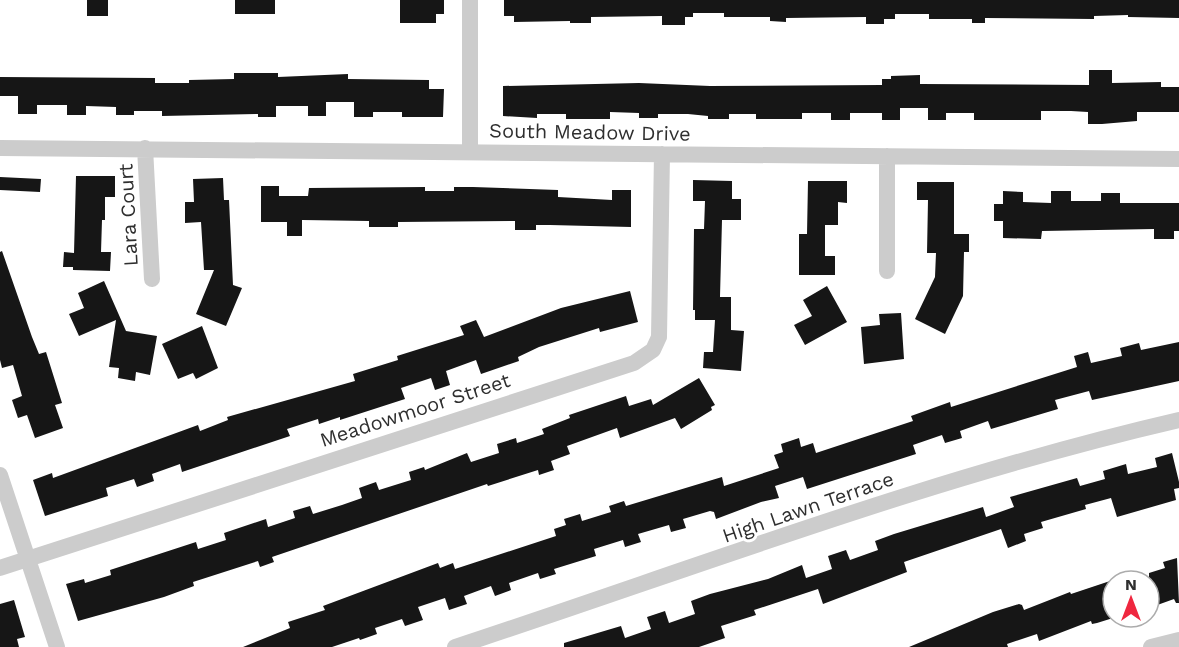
<svg xmlns="http://www.w3.org/2000/svg" width="1179" height="647" viewBox="0 0 1179 647" font-family="'Work Sans',sans-serif">
<style>
.building{fill:#161616}
.lines{fill:none;stroke-linecap:round;stroke-linejoin:round}
.street{stroke:#ccc;stroke-width:16}
.labels{text-anchor:middle;stroke-width:6;stroke-linejoin:round;paint-order:stroke}
.street-label{font-size:20px;fill:#2f2f2f;stroke:#fff}
</style>
<rect width="100%" height="100%" fill="#fff"/>
<path class="building" d="M87,0H108V16H87Z
M235,0H275V14H235Z
M400,0H444V14H436V23H400Z
M504,0H1179V18L1128,17V15L1094,16V19L985,18V23H972V19H929V14H895V19H884V24H866V17L786,18V22L770,21V17H724V13H693V17H685V25H662V16L591,17V23H570V21L514,22V16H504Z
M1089,70H1112V83L1161,82V87H1179V112H1137V121L1102,124H1088V112L1071,111H1041V120H974V113H946V120H928V108H900V120H882V113H850V120H831V113H802V119H756V114H729V119H708V116L688,114H658V118H639V113L610,112V119H566V114H537V118L503,116V86L639,83L710,86L882,85V79H891V76L920,75V84L1089,85Z
M234,73H278V77L348,74V79L429,80V89H444L443,117H402V112H373V117H354V102H326V116H308V106H276V117H258V114L162,116V111H134V115H116V107L86,106V115H67V105H37V114H18V96H0V77L155,78V83H189V80L234,79Z
M76,176H115V197H105V220H102L101,252H111L110,271L73,270V267H63L64,252L74,253Z
M0,177L41,179L40,192L0,190Z
M223,178L224,200H229L233,285L242,288L226,326L196,314L214,270H204L201,222L185,223V202H194L193,179Z
M693,180L732,181V199H741V220H722L720,297H731V330L744,331L741,371L703,368L704,352H713L715,320H695V310H693L694,229H704L705,201H693Z
M808,181H847V203L838,202V225H825V256H835V275H799V234H807Z
M917,182H954V234H969V252H964L963,296L945,334L915,319L935,277L936,253H927L928,200H917Z
M261,186H279V196H308L309,188L425,187V191H454V187H473L558,190V197L612,200V190H631V227L550,225H536V230H515V221L398,222V227H369V221L302,220V236H287V222H261Z
M1003,191L1023,192V202L1051,203V191H1071V201H1101V193H1120V203H1179V231H1174V239H1154V229L1042,231L1041,239L1003,238V221H994V204H1003Z
M2,251L32,337L39,354L46,352L62,403L55,405L63,428L35,438L27,415L18,418L12,400L22,396L13,365L2,368L0,360V252Z
M104,281L126,331L157,336L150,375L136,372L135,381L118,378L119,368L109,367L116,320L79,336L69,314L84,308L78,293Z
M827,286L847,322L805,345L794,325L812,316L803,300Z
M630,291L638,322L600,332L599,328L539,347L518,357L519,361L481,374L476,360L446,371L450,385L435,390L431,378L401,388L405,399L340,420V417L319,424L318,419L287,429L290,436L182,472L180,464L152,474L154,481L137,487L134,479L106,488L108,496L45,516L33,480L52,473L53,478L198,425L200,431L228,420L227,417L355,381L353,374L398,360L397,356L464,335L460,326L476,320L484,337L561,308Z
M901,313L904,359L864,364L861,327L880,325L879,314Z
M202,326L218,368L196,379L193,373L178,379L162,344Z
M1179,342V381L1092,400L1089,391L1055,400L1058,409L991,429L988,421L960,431L962,438L945,443L942,435L913,445L916,454L807,489L803,477L775,486L779,498L761,502L716,519L714,512L710,511L683,519L686,528L671,532L669,525L638,534L641,542L625,547L623,540L594,549L596,556L554,569L556,574L540,579L538,573L509,583L511,590L495,596L491,586L464,596L467,604L449,610L445,598L418,607L423,620L405,626L402,619L375,628L377,634L360,640L359,638L332,647H243L290,628L288,622L325,610L323,606L438,563L440,568L453,563L455,569L556,536L554,529L566,525L564,519L580,514L582,521L611,512L609,506L624,501L626,506L722,477L724,486L779,468L774,455L783,452L781,444L799,438L801,447L813,443L816,453L913,421L911,416L950,402L951,407L1077,367L1074,356L1088,352L1091,363L1122,356L1120,348L1139,343L1141,350Z
M699,378L715,405L711,407L712,410L681,429L675,418L620,438L617,428L567,446L570,454L551,461L554,470L539,475L538,470L488,486L487,484L272,557L274,562L260,567L258,561L193,582L194,586L164,597L78,621L66,584L84,579L85,583L111,575L110,570L196,542L198,549L226,540L224,533L266,519L268,527L295,518L293,511L310,506L313,514L342,505L362,498L359,488L376,482L379,490L411,480L409,472L424,467L425,470L467,453L471,462L499,453L497,444L516,438L517,443L544,434L542,429L570,418L569,415L626,396L629,406L651,399L653,405Z
M1172,453L1179,482V488L1174,489L1176,500L1117,517L1111,498L1085,505L1086,509L1041,522L1043,528L1024,534L1026,541L1008,548L1001,529L904,562L907,572L823,604L818,589L754,610L756,615L721,626L725,638L699,647H564V643L621,626L625,638L651,629L647,617L665,611L669,623L695,614L691,601L710,594L768,579L802,565L806,578L832,569L828,556L846,550L850,560L878,550L875,541L894,534L983,507L986,517L1014,507L1010,497L1077,478L1080,486L1105,479L1103,471L1126,464L1128,474L1157,467L1155,458Z
M1177,558L1179,603H1176L1174,599L1149,608V573L1165,568L1163,562Z
M1113,580V618L1097,623L1092,624L1091,621L1039,641L1037,634L1007,644L1008,647H909L993,612L1019,604L1022,605L1024,610L1070,592L1071,594Z
M14,600L25,637L17,639L19,647H0V604Z"/>
<g class="lines">
<path class="street" d="M0,148L1179,159
M145,148L152,279
M470,151V0
M887,156V271
M0,475L57,647
M0,568L634,363L653,350L659,337L662,154
M455,647C695,568 932,477 1179,420
M1151,647L1179,640"/>
</g>
<g class="labels">
<g class="street-label">
<text transform="translate(590 132) rotate(1)" y="7">South Meadow Drive</text>
<text transform="translate(128 215) rotate(-93)" y="7">Lara Court</text>
<text transform="translate(415 410) rotate(-18)" y="7">Meadowmoor Street</text>
<text transform="translate(808 507) rotate(-19)" y="7">High Lawn Terrace</text>
</g>
</g>
<g transform="translate(1131 599)"><circle r="28" fill="#ffffff" stroke="#acacac" stroke-width="1.5"/>
<path d="M0-4.5L10 22L0 15L-10 22Z" fill="#ef273f"/>
<text y="-9" font-size="16" font-weight="bold" text-anchor="middle" fill="#2f2f2f">N</text>
</g>
</svg>
